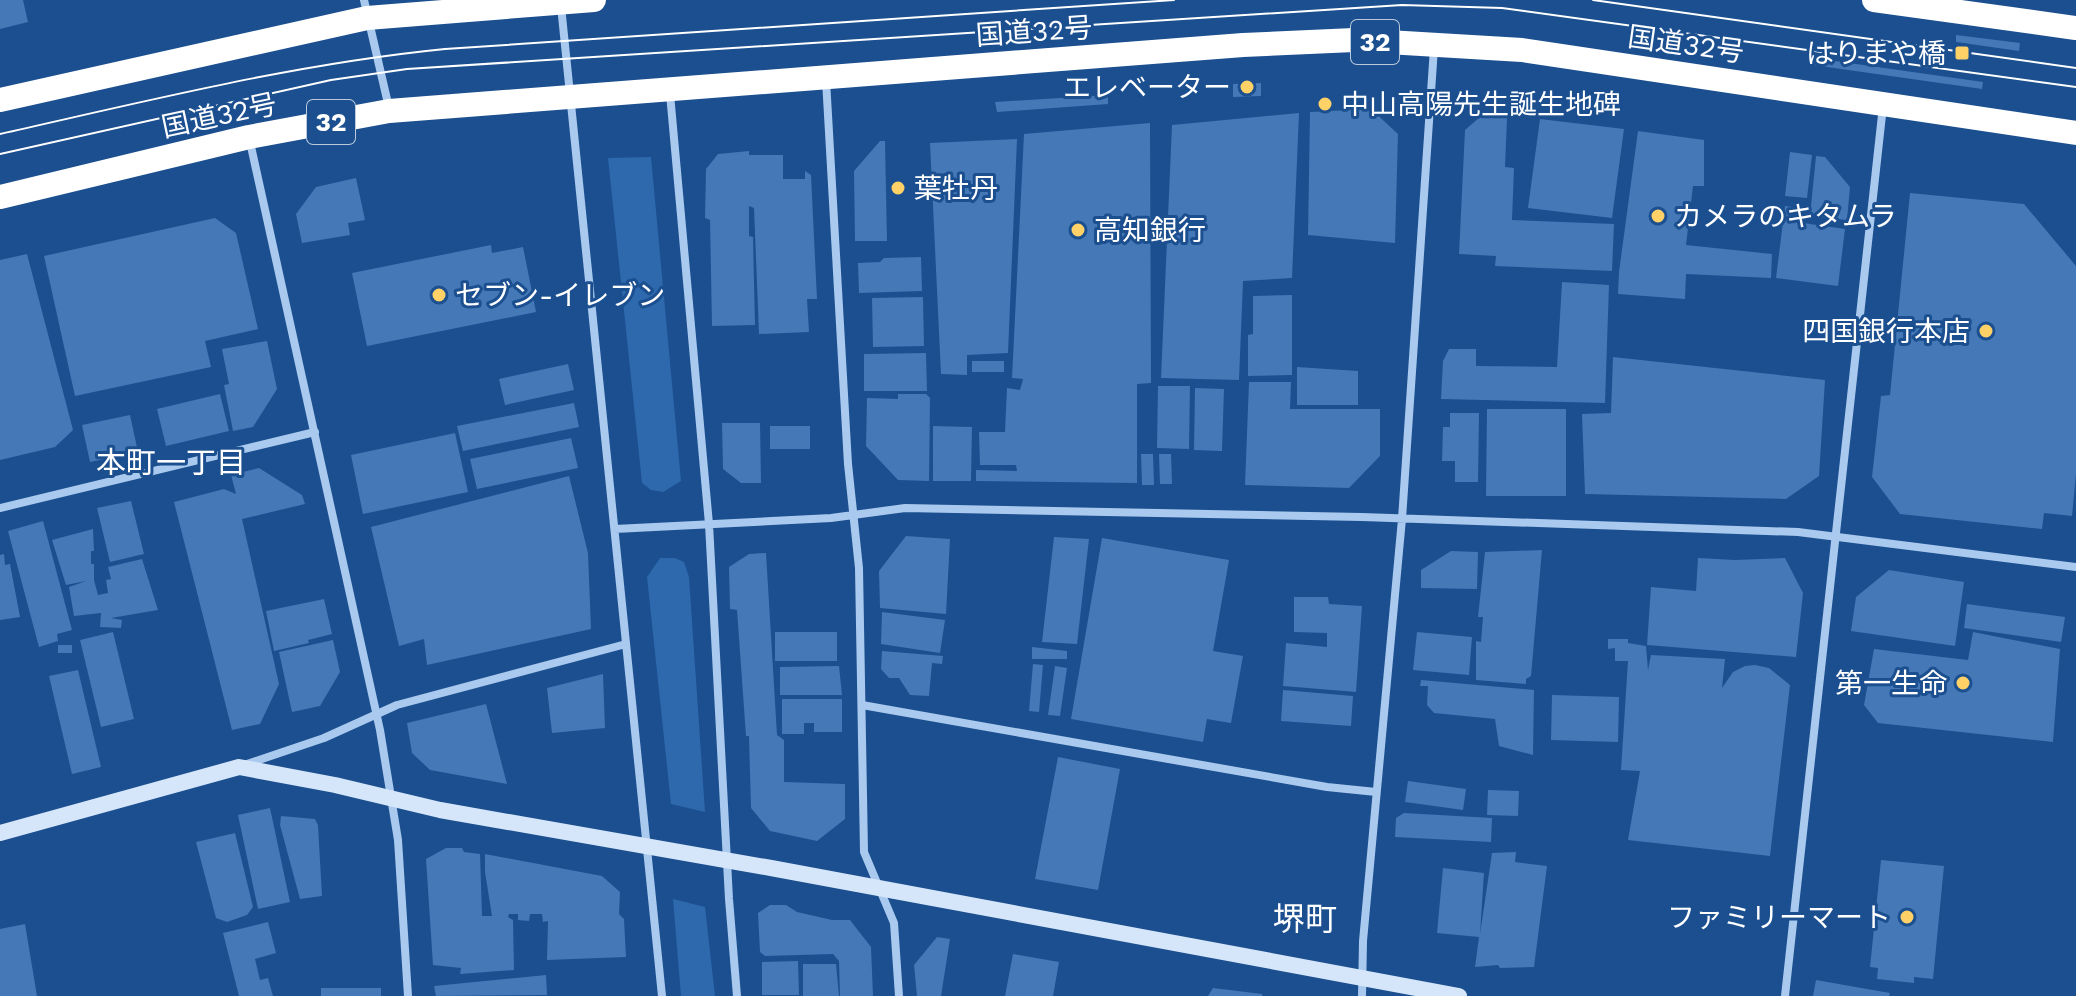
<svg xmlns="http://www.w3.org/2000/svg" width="2076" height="996" viewBox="0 0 2076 996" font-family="'Work Sans','Noto Sans JP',sans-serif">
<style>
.green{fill:#2e69ad}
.building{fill:#4478b7}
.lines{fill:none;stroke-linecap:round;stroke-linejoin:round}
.street{stroke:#a9c9ee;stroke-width:8}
.secondary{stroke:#d6e6fa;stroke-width:16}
.highway{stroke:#fff;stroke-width:24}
.tram{stroke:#fff;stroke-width:2}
.poi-dot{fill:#ffd166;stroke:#1b4f8f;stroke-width:3}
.labels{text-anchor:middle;stroke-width:6;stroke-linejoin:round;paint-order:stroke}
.shield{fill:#1b4f8f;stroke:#bbcadd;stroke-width:2}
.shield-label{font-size:26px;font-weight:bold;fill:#fff}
.street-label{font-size:28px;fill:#fff;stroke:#1b4f8f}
.poi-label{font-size:28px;fill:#fff;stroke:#1b4f8f;text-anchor:end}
.neighbourhood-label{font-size:30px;fill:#fff;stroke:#1b4f8f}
.quarter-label{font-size:32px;fill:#fff;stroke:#1b4f8f}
</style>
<rect width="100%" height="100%" fill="#1b4f8f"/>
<path class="green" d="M651,157L681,481L663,492L651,490L642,483L608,158Z
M660,558H675L684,562L689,577L705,812L671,804L647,577Z
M673,899L705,907L715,996H681Z"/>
<path class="building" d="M0,0H23L28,22L0,29Z
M1956,35L2020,43L2019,51L1956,42Z
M1814,58L1983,82L1982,89L1813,65Z
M1261,83V96L1233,97V84Z
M1108,95V104L997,112L995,102Z
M1371,109L1398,134L1395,243L1308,235L1310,112Z
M1299,113L1292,278L1243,281L1239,380L1161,378L1172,125Z
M1480,117L1507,118L1505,167L1514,168L1512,220L1614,224L1612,271L1495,266L1496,256L1459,254L1465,130Z
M1540,119L1624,129L1612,218L1528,208Z
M1150,123L1151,383L1137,384V483L976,481V470L1017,471L1016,465H980L979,432H1005L1007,388L1020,390L1023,379L1012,378L1024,134Z
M1638,131L1704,140V186H1693L1686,245L1772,254L1771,278L1686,274L1685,299L1618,294L1619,272Z
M1017,139L1008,353L967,355V375L941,374L930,143Z
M880,141H885L887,241H855L854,171Z
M749,151V155H783V179H805V171L811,175L817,299H807L809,332L759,334L754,208L749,206V236L753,237L755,325L712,326L710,220L705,218L706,169L718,154Z
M1790,152L1812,155L1807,198L1785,196Z
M1816,156L1825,157L1850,187L1847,220L1810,216Z
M356,178L365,220L348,223L350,235L302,243L296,214L316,187Z
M1910,193L2024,204L2076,266V474L2072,516L2044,513L2042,529L1900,514L1872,477L1881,396L1890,395Z
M1785,206L1804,209L1803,223L1845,229L1838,286L1776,278Z
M215,218L236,233L258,329L205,341L211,367L75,396L44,256Z
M491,245L492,253L523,247L536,312L367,346L352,273Z
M27,254L73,430L55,447L0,460V260Z
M921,257L922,291L859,293L858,263L880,262L884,258Z
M1562,282L1609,285L1605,403L1441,399L1443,361L1449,349H1476V366L1557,367Z
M1292,295V375L1248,376V335L1253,334V296Z
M923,297L924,346L873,347L872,298Z
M267,341L277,389L253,427L233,431L224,385L229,384L222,349Z
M926,353L927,391H864V354Z
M1613,357L1825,380L1819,476L1786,499L1585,494L1582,414L1611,413Z
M972,361H1004V372H972Z
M568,364L574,390L505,405L499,379Z
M1297,367L1358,371V405H1297Z
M1249,382H1291L1290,409H1380V456L1349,488L1245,485Z
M1158,386H1190L1189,449L1157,448Z
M1195,388L1224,389L1222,451L1194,450Z
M220,394L229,431L166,446L157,409Z
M898,394H926L930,398L929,481L898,480L866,446L867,398L898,399Z
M574,403L579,427L463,451L457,426Z
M1487,409H1566V496H1486Z
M1450,413H1479L1478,482H1455V461H1442L1443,427H1450Z
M130,415L138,452L90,462L82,425Z
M722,423H760L761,483H741L723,469Z
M770,426H810V449H770Z
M933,426L972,427L971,481H933Z
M455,433L468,492L363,514L351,455Z
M571,438L578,468L477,489L470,459Z
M1141,454H1153L1154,485H1142Z
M1159,454H1171L1172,484H1160Z
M259,468L302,495L305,504L242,519L279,684L260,724L232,730L174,502L224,489L236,494L231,475Z
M569,476L588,553L591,629L427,665L424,639L399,646L371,527Z
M131,501L144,554L110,562L97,508Z
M43,521L72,630L57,634L58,641L39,647L8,531Z
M93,529L94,551H91V564H94V580L98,595L108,593L106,580L111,579L108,567L142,559L158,610L111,618L122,620L121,628L100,627L101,613L74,616L69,587L86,581L66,585L52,540Z
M906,536L950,539L946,614L880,608L879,571Z
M1054,537L1089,539L1077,644L1042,642Z
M1102,538L1229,560L1213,651L1243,656L1231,723L1207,719L1203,742L1071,719Z
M1542,550L1531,676L1526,679V684L1476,680V641L1481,642L1483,617H1478L1485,552Z
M1451,551L1478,552L1477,589L1421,588V570Z
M766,553L777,735L784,740V782L845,784V819L817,841L770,831L751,808L749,736H746L737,610L730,609L729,567L749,554Z
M4,554L5,565L10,564L20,617L0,620V555Z
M1698,558L1735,560L1785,558L1803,593L1796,657L1647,645L1651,587L1696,591Z
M1889,570L1964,582L1955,646L1851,631L1856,597Z
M1294,597H1328L1329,604L1362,606L1356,692L1283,686L1286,643L1327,647V633L1294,632Z
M324,599L332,634L308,640L309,643L274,651L266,611Z
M1967,604L2065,617L2061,642L1964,628Z
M882,612L945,620L940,653L881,644Z
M113,632L134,719L101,727L80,640Z
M775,632H837V661H775Z
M1417,632L1472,637L1469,675L1413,670Z
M1973,632L2060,649L2053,742L1878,723L1864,705L1874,649L1968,660Z
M1608,639H1628V643L1646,646L1648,670L1651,655L1725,659L1722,688L1733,672L1745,666L1755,665L1769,668L1790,685L1770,856L1628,840L1640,771L1621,770L1628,661H1615V648L1608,649Z
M333,640L340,672L320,706L292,712L279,652Z
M58,645H72V653H58Z
M1032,647L1067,651V659H1032Z
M882,651L943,656L942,664L932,663L929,696L910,695L899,678H889L881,669Z
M1033,664L1043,665L1039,712L1029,711Z
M839,666L842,695H780V667Z
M1055,666L1067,668L1060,716L1048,715Z
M78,670L101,767L72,774L49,676Z
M603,674L605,728L552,733L547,688Z
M1421,680L1534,690L1533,755L1499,746L1495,719L1434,713L1427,705L1428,686H1420Z
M1283,690L1353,696L1351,726L1281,721Z
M1552,695L1619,697L1618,742L1551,740Z
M782,699H842V732H814V723H804V734H782Z
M486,704L507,784L430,770L412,753L407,723Z
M1058,757L1120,769L1098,890L1035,879Z
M1408,781L1466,789L1463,810L1405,802Z
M1488,790L1519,791L1518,816L1487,815Z
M270,808L290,902L258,909L238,815Z
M1404,813L1492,818L1491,842L1395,837L1396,818Z
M281,816L315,819L318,825L322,896L300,899L280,825Z
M235,833L253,907L247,915L227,922L216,918L196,842Z
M446,848H462L464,852L480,854L482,916H492L485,872V854L602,876L620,892L619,914L624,919L626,957L547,960L548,921L543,922L542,914H530L529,921L518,920V914H509L508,917L513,920L514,970L460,974L461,968L433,965L426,859Z
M1516,852L1515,862L1547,866L1534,967L1500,968L1498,965L1475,967L1479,937L1437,933L1443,868L1484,873L1480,934L1492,853Z
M1881,860L1944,866L1933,979L1914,977V983L1877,979L1878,968L1870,967Z
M770,905H786L797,912L832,920H850L871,947L873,996H840L839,961L833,954L765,956L760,952L758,913Z
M268,922L276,953L255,959L260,980L268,978L273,996H239L223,933Z
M25,924L37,996H0V929Z
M937,937L950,939L941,996H917L914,965Z
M1013,954L1059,962L1053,996H1005Z
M798,961L799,995H762V962Z
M803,964H836L839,996H803Z
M546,975L547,995L436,996L434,986Z
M1816,980L1890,993L1889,996H1813Z
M321,988H381V996H321Z
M1213,988L1262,994V996H1208Z"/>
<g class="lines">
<path class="street" d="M364,0L389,108
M561,6L662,996
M826,80L848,464L859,568L864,852L894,923L899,996
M670,94L709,524L729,899L737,996
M250,142L380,730L398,840L408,996
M0,508L315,432
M615,529L831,518L905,508L1362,517L1798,532L2076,567
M862,705L1327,787L1376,792
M247,764L324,738L397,705L626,644
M1362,996L1363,941L1402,519L1434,48
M1785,996L1883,106"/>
<path class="secondary" d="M0,833L239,767L335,785L440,810L771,868L1459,996"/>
<path class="highway" d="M1874,0L2076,28
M0,100L367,18L594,0
M0,197L249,137L389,111L1243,45L1354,40L1522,50L2076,133"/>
<path class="tram" d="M1593,0L2076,68
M0,134C147,101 294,64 445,49L1174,0
M0,154L331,80L407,69L1402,5L1502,8L2076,87"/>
</g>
<g class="poi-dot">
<rect x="1954" y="45" width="16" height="16" rx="4"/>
<circle cx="1247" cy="87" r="8"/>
<circle cx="1325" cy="104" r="8"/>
<circle cx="898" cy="188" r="8"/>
<circle cx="1658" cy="216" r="8"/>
<circle cx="1078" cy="230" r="8"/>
<circle cx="439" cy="295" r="8"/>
<circle cx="1986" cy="331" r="8"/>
<circle cx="1963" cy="683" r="8"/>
<circle cx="1907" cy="917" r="8"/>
</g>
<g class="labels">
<g class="shield">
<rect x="1351" y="20" width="48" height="44" rx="6"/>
<rect x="307" y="100" width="48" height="44" rx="6"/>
</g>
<g class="shield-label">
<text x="1375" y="51">32</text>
<text x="331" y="131">32</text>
</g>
<g class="street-label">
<text transform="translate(1034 31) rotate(-4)" y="10">国道32号</text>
<text transform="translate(1686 44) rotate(8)" y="10">国道32号</text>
<text transform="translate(219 115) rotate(-12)" y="10">国道32号</text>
</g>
<g class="poi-label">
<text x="1946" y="63">はりまや橋</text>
<text x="1231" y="97">エレベーター</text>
<text x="1341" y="114" text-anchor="start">中山高陽先生誕生地碑</text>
<text x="914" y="198" text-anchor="start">葉牡丹</text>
<text x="1674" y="226" text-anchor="start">カメラのキタムラ</text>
<text x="1094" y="240" text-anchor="start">高知銀行</text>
<text x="455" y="305" text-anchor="start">セブン-イレブン</text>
<text x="1970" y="341">四国銀行本店</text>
<text x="1947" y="693">第一生命</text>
<text x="1891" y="927">ファミリーマート</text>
</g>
<g class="neighbourhood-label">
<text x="171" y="473">本町一丁目</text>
</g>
<g class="quarter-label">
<text x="1305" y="930">堺町</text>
</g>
</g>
</svg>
